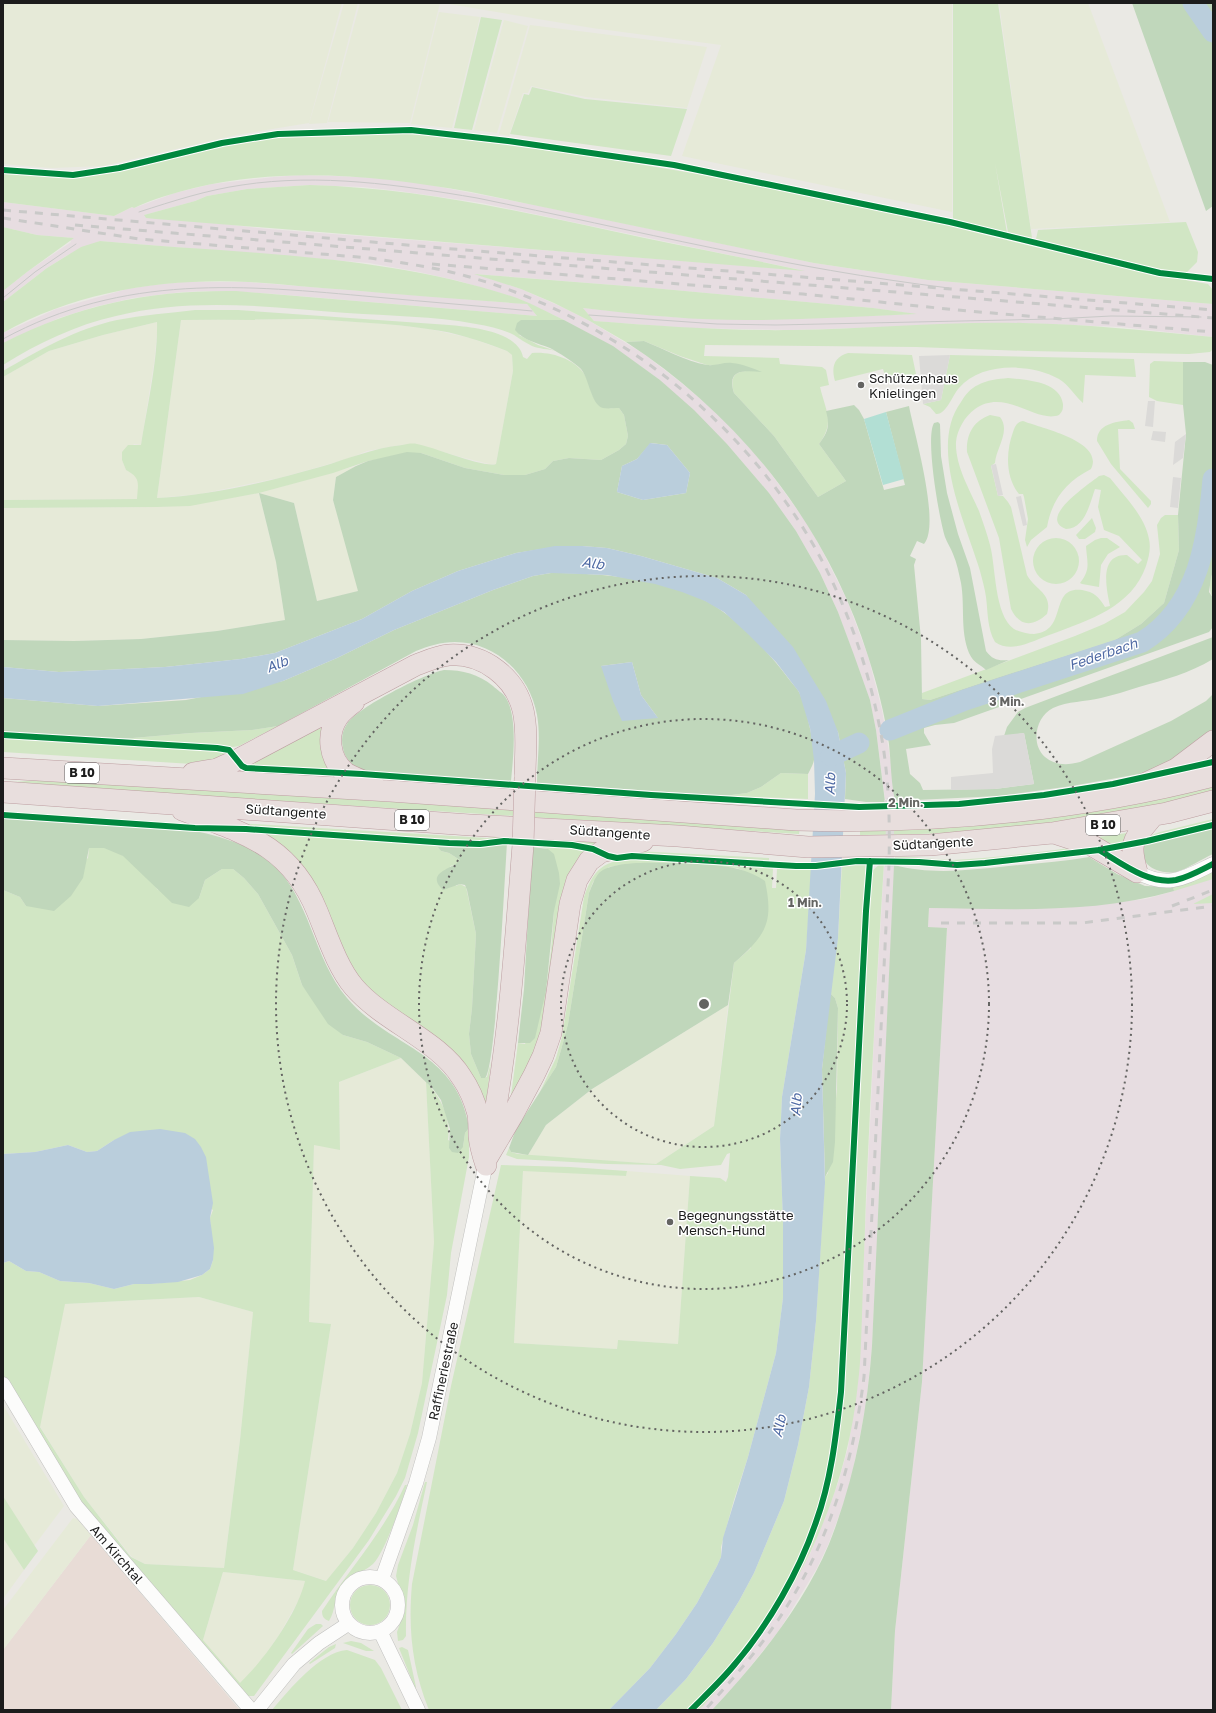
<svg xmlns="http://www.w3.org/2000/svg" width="1216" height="1713" viewBox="0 0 1216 1713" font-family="'Golos Text',sans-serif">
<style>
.commercial{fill:#e8dcd6}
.industrial{fill:#e7dde1;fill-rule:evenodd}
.farmland{fill:#e6ead8}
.grass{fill:#d1e6c4;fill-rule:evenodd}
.forest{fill:#c0d7bb;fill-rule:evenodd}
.pitch{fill:#b2dfd4}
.parking{fill:#dbdad8}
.water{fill:#bacedc}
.pier{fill:#dcdbd9}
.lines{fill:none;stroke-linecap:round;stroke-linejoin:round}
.river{stroke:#bacedc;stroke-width:21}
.minor-casing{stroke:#c1c1bf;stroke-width:15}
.highway-casing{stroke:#bd9ea1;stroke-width:22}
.minor{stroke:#fcfcfb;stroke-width:14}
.highway{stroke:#e8dedd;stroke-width:21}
.tram{stroke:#c9c9c8;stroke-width:1}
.rail{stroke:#c9c9c8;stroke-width:3;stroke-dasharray:8 8;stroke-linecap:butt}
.highway-bridge-casing{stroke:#bd9ea1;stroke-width:22;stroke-linecap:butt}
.highway-bridge{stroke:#e8dedd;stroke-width:21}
.cycleway-casing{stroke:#fff;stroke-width:8}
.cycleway{stroke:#00873e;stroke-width:6}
.ring{fill:none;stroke:#646462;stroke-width:2;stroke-dasharray:2 4}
.poi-dot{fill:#646462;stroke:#fff;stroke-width:1.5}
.labels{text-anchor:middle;stroke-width:3;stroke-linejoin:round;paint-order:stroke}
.shield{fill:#fff;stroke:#606060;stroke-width:1}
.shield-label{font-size:12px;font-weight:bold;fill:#1c1c1c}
.poi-label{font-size:13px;fill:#1c1c1c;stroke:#fff;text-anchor:start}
.street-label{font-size:13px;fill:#1c1c1c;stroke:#fff}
.water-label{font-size:14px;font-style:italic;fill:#4f6aa4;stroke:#fff}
.centre{fill:#646462;stroke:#fff;stroke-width:2}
.ring-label{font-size:12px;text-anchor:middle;font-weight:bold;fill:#646462;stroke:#fff;stroke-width:3;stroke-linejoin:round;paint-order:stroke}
</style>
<rect width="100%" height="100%" fill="#eae9e4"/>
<path class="commercial" d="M91,1535L239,1709L238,1710H3V1650Z"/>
<path class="industrial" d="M302,175L362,177L414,182L540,206L814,263L928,280L1213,304V337L1121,327L1022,323L792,330L688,328L594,321L583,308L672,317L725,319H791L914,314L873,308L652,288L476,274L521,289L562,307L588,320L644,354L679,381L716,412L743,440L769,471L804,519L821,548L847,600L868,656L882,710L892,769L894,799H885L876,730L870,700L838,612L820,573L796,531L769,493L727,444L660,380L612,346L564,320L519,299L459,281L419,272L369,263L100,241L66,256L47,268L3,302V291L27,272L71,242L70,240L74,238L37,235L3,227V202L114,216L132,207L134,208L175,193L212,184L274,177ZM310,185L363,187L399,191L482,203L801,270L268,229L144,215L195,201L207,196L247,189Z
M182,282H248L527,304L537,316L263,293L206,291L182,292L133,298L94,307L59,318L3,343V333L56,309L127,289L153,285Z
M884,865H894V879L872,1346L866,1406L849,1489L828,1545L817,1568L779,1631L737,1683L712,1710H698L747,1655L770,1623L794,1584L810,1554L825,1518L838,1483L848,1448L858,1382L874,1039Z
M1213,871V1710H891L895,1631L922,1382L947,929L928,927L929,908H1062L1146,899L1174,891L1173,887L1188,883Z"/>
<path class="farmland" d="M3,3H342L309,123L236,135L103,166L52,168L3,164Z
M344,3H358L327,123L309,124Z
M360,3H440L410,123L328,122Z
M443,3H952V212L682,156L721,45L592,28Z
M999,3H1088L1170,222L1031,229Z
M439,12L480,17L452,128L411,124Z
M504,20L528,26L497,133L474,130Z
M530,25L707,47L687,108L586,97L531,86L528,93H523L509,136L499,134Z
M312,319L389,324L429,329L470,338L507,351L512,355L513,371L496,464H489L461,457L415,444L400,445L367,451L347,459L283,477L200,494L157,498L181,320Z
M157,322V333L154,363L141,445L134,444L122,460L126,470L135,475L138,478V499L3,500V377L49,351L103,335Z
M356,466L336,477L333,500L359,591L317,601L294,503L259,493L276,562L285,620L217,631L141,639L74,641L3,640V508L157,507L190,505L259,493Z
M728,1005L714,1126L656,1164L528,1155L546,1125L592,1089Z
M401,1058L426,1082L434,1242L422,1383L410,1434L397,1473L376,1513L353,1548L326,1581L293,1570L331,1324L309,1322L314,1144L340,1149L339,1082Z
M523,1170L626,1176L627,1171L690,1176L678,1344L618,1340L617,1349L514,1343Z
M199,1297L253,1312L240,1440L224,1568L145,1564L132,1557L84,1497L3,1367L65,1304Z
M3,1405L64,1506L34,1546L3,1496Z
M73,1518L77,1519L91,1535L3,1650V1610Z
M3,1538L24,1570L3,1599Z
M223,1572L305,1581L302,1594L279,1635L255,1669L240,1684L203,1640Z"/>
<path class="grass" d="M953,3H998L1032,238L1008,232L995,163L1007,233L953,219Z
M481,17L502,20L472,130L454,128Z
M532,87L585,99L687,109L671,156L510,134L524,94L529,95Z
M369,132L426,135L470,140L596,157L704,175L907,214L1026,244L1163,276L1208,284L1213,290V304L928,280L814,263L471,192C379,176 286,166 194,188C174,193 153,199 134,208L132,207L114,216L3,202V172L44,176L84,177L122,171L225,145L260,138L314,134Z
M310,185C415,188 510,209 612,231C676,245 741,257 805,271L156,219L146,218L144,215L195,201L207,196L247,189Z
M1186,222L1198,252L1197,262L1186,273L1157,269L1036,239L1038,230Z
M3,227L37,235L74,238L27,272L3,291Z
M100,241C240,254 383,253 517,298C533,304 549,313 564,320L549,321L519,335L538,345L556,351C548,349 539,349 532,346C526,343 520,339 514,335C502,329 489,326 476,324C434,316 390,316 347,313C271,307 191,297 116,316C76,325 38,343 3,365V343C80,304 150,290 236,291L537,316L527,304C467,300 408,295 349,290C315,288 282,284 249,282C165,278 77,291 3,333V302L47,268L81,247Z
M474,274L652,288L873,308L917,314C835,317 752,324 671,317C642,315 612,311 583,308L594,321C660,326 726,331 793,330C870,329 947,321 1023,323C1087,324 1150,331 1213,337V349L1210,352L1189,354L1028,351L916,347L705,345L704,356L779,358L780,364L822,367L826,370L829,385L820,387C826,412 835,422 819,444L846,481L818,497L774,436L734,393C730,380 733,371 747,371L730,363L716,365H707L680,356L644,341L626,342L588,320L554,303L521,289Z
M195,310H238L449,325C471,327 518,331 523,357L527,359L532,353C550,351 577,359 586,377C591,386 591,400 601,406C605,409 613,408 619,408L624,415L628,436L626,444L619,450L601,460L569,458L553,461L545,469L525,475H504L465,468L421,453L368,461L333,473L259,493L190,506L157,507L3,508V500L137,499C138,483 141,478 126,470L122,460V452L128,445H141C147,407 158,360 157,322L103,335L49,351L3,377V371C39,350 76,329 117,320C143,315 169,313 195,310ZM312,319C351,322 389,323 428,329C455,332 481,341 507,351L512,355L513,371L496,464C483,468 434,447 417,444C412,443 407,444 402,445C373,448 348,459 320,467C271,481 209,496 157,498L181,320Z
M848,353L912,355L916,374L887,382L883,369L835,381C831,367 834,357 848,353Z
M950,355L1134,359L1136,377L1085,375L1083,403C1075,396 1069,385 1059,379C1031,363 981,362 959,388C952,396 946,415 936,414L930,407L923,404L941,400Z
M1154,361L1183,362V405L1157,401L1149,397L1150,364Z
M1008,378C1025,380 1060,381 1063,404C1063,409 1063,411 1059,415C1036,424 1005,387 975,409C965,416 957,430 956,442C955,466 970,490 979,511C983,522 987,534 990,545C996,567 994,615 1014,629C1019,632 1027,634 1034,634C1069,631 1048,586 1082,590C1094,592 1099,597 1105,607L1110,606C1106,587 1099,554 1127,555L1138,564L1142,560L1119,536L1104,530L1098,507L1101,490L1095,489C1090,503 1085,529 1066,529C1036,518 1091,483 1099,476L1104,475L1110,478C1124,496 1145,516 1149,539C1151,548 1149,557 1146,566C1132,607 1089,620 1052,634C1034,640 1012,654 995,642C987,628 988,612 986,597C985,589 982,579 980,571C966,524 928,447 961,402C965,395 971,388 978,385C987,380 998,379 1008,378Z
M990,415L1000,417C1011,431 996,448 995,463L991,466L998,496H1003L1008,502L1011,507L1027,575C1036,591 1053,593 1047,614C1033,627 1020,627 1011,609L999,538L967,452C966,435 973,421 990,415Z
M1129,420L1133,423L1135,429H1118L1120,469L1151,501V504L1148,508L1111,464L1097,441C1097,424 1115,422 1129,420Z
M1023,421C1040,428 1105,441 1091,469C1066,482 1052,499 1047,527L1031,540L1027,547L1025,540L1028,519L1024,497L1023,494H1019C1005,477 1006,451 1013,432C1015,426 1017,422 1023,421Z
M1165,515H1178L1179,550L1164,603L1141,624L1115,640L990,680L930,700L922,699V693L1075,636L1104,624L1125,612L1144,592L1152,581L1160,554L1157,525L1161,518Z
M1092,518L1096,528L1095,532L1085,539H1079L1076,535Z
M1033 561a23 23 0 1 1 46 0a23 23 0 1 1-46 0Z
M1101,538H1107L1120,547L1108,554L1101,565L1099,587L1082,584L1080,583C1091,569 1087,563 1086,546L1095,540Z
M1213,571V598C1208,590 1210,580 1213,571Z
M328,720L333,770L249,766L245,764Z
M278,726L239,746L233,747L121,739L191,733L252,730Z
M3,738L217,751H223L230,756L192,764L3,752Z
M781,773L808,774V799L724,796L747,793L761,787Z
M41,780L800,827L799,834L120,791L13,782Z
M1213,785V792C1171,802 1130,811 1088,818C1012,831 936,835 860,835V829Z
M3,811L167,822L205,826L3,813Z
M1213,819V823L1147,839L1152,835L1160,832Z
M237,823L487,838L502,836L603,842L598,848L568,843L507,839L471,841L249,827Z
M257,832L488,845L487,847L481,848L439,847L441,851L449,853L460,860L457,864L450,866L456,886L460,884L466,887L476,934L472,1008L469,1034L471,1054L481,1078L487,1077L491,1062L486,1104L378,1004Z
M1127,833L1124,842L1103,846L1092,838Z
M540,847H569L589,850L546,1026L510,1103L518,1043L525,1044L546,991L551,951L554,911L548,849Z
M89,848C94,848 100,847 105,848C126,852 146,874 158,890L199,898L205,880L222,869H233L244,878L258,894L292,955L302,985L343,1035L367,1042L401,1058L339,1082L340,1150L314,1145L309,1322L331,1324L293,1570L326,1581L353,1548L376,1513L397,1473L410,1434L422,1383L434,1242L426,1082C441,1097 451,1118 448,1140L463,1147L465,1133L469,1128V1157L451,1253L447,1295L418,1433L405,1478L396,1496L369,1540L254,1696H246L79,1500L3,1375V1263L9,1261L26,1271L39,1272L60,1281L89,1283L114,1289L134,1284H151L190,1280L202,1275L210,1269L213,1260L210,1218L213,1210L114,1140L97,1151L87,1152L68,1145L35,1152L3,1154V890L20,897L26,906L88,858ZM199,1297L253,1312L240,1440L224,1568L145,1564L131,1557L84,1497L40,1427L65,1304ZM223,1572L305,1581C297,1614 265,1659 240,1683L203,1640Z
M1070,848L1084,850L961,863L895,859V857C915,856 934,860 953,860C992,858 1031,853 1070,848Z
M635,851L769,858V861L627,855Z
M642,858L771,866L773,869L772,888H776L777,869L779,867L812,870L806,950L782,1097L780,1139L783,1222V1298L776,1353L748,1457L734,1500L721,1547V1557L717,1566L697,1603L676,1634L650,1668L609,1710H429C412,1668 408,1629 412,1584L451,1386L501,1165L570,1167L627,1171L626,1176L523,1171L514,1343L617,1349L618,1340L678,1344L690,1176L720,1178L726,1182L728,1177L730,1153L727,1154L721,1165L680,1169L661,1165L608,1164L517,1159L506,1155L509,1148L511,1152L518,1154L656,1164L714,1126L734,963L751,948L744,871L737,868L675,863L629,864L609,867L593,882L589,893L568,1024L561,1050L556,1067L539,1094L556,1058L562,1037L584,897C595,863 609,860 642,858Z
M882,862H884C877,973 871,1084 866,1196C865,1236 863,1276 862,1316C861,1338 861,1361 858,1383C849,1475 814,1562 760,1637C743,1662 723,1683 703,1706L698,1710H695C748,1657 795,1594 818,1522C847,1434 846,1339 851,1247C855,1173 857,1099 861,1026C864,979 867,933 868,887L871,872Z
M867,864L840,1386C835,1430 829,1475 815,1517C799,1569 769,1620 735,1662C721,1679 704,1694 689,1710H656L686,1679L713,1643L739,1601L754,1573L784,1501L798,1445L809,1387L816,1321L825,1177L828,1173L837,1089L838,1008L835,998L830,993L838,938L842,865Z
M1213,871V879L1174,891L1173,887L1188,883Z
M1213,894V903L1193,904Z
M425,1482H427C416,1533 405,1583 406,1636L403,1640L398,1641L397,1632L404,1612V1605L396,1576L398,1565L413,1525Z
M405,1485H407C402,1502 385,1552 373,1564C362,1574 350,1574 341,1587C334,1597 336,1610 329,1621C324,1619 322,1617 322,1611C350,1569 384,1531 405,1485Z
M3,1496L38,1551L24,1570L3,1538Z
M350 1605a20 20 0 1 1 40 0a20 20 0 1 1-40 0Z
M316,1624H321L323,1626L292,1654L291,1653L308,1629Z
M351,1641L361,1643L374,1651H366L343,1643Z
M336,1644L335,1648L310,1664L309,1663L329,1647Z
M402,1647L408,1650L416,1687L415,1688L399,1648Z
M347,1650L375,1660L381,1668L402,1710H272C289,1690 320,1652 347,1650Z"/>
<path class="forest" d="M1132,3H1213V206L1206,211Z
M521,320H564L613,346L660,380L694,410L727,444L769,493L796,531L820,573L838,612L854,655L870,700L876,730L885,802H866L845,799L846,773L838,732L746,595L717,578L641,556L607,548L582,546L555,547L516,553L458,571L412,591L362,619L275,653L241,659L165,667L104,670L59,672L3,667V640L74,641L141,639L217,631L285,620L276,562L259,493L294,503L317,601L358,591L333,500L336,477L356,466L368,461L407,452L421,453L465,468L504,475H525L545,469L553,461L569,458L601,460L619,450L626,444L628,436L624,415L619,408C614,408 608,409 603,408C591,405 589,378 581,369C575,363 558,352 550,348C538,343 524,341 515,330L517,323ZM651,443L667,445L690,473L686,493L643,500L617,492L622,466L637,459Z
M644,341C664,349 685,361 707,365C716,366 724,362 732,363C743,364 752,368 762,372C745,371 726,368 734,393L774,436L818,497L846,481L819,444C828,432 830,426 826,411L854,405L859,410L864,419L884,490L905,485L886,412L909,406C914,433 941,524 924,544L917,541L910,556L916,559L914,565L921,639L922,699L930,700L990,680L1115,640L1141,624L1164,603L1179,550L1178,515L1186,434L1183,405V362H1205L1213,365V571L1211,578L1209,592L1213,598V627L1209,632L954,723L935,725L924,728V733L931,745L906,749L910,774L920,783L923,790L995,789L1034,784L1024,733L1004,736L1007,727L1018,712L1025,708L1213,637V659C1190,673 1164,680 1139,687C1126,691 1114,695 1101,698C1085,702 1068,701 1053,708C1036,716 1030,744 1045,757C1056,766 1068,765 1080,762L1171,721L1206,701L1213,694V733L1156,771L1072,786L999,796L895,801C891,783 891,763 889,744C885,715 877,684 868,656C827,526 740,416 626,342Z
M938,422L940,424L941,456L947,493L958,534L970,568L986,651C993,660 998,661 1009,660L986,670C979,663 974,664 969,653C960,631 965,606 961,583C959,574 957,563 953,554C951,548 947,543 945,537C939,518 925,438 934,423Z
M551,573C600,573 661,578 706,601C735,616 768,651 788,678C791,682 796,687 799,692C805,704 816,748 814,760C813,765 810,770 808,774L781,773L761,787L747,793L724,796L537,783C537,761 541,737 537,715C530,676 497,642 455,642C441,642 428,646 416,651L278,726L252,730L191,733L121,739L3,732V698L98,706L186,700L283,681L337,658L394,630L493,590L533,576ZM632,662L641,695L658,718L601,666Z
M444,670C463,670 478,674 493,686C497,690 503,693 506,698C518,718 513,759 511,781C477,779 443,777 410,775C394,774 373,776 359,769C351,765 344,756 343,748C341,740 342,731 347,724C358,707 424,674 444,670Z
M3,817L200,832C222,837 255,847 272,863C311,900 313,958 347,998C389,1048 457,1050 469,1128L465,1133L463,1147L458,1153L452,1152L449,1148L450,1129L441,1100L433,1089L401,1058L367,1042L343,1035L328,1024L302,985L292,955L258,894L244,878L233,869H222L205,880L199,898L189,907L172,903L123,856L104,848H89L83,878L71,896L54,911L26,906L20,897L3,890Z
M1213,828V854C1202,859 1187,869 1176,872C1165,874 1150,870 1145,861C1142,856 1143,850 1142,845Z
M507,843C505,871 496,1070 485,1078H481L471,1054L469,1034L472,1008L476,934L467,890L465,885L460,884L443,890C424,872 454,869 460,860L449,853L441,851L438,847L481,848L487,847L488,845Z
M532,847L548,849L554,854L559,873L560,884L554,911L546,991L535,1038L530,1043H518L524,989Z
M1089,857L1117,874L1145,886L1173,887L1174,891C1095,914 1011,909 929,908L928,927L947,928L922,1382L895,1631L891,1710H712C757,1662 803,1606 829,1544C854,1481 867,1414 872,1346L894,865C934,876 978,869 1019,865C1042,863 1066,861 1089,857Z
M675,863C705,865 740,863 765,881C774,923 766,935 734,963L728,1005L592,1089L546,1125L528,1155L511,1152L509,1148L516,1129L556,1067L561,1050L568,1024L589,893C592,886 594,879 599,873C612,860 657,863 675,863Z
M830,993L835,998L838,1008L835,1142L833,1162L825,1177L822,1069Z"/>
<path class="pitch" d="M886,412L904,479L883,485L864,419Z"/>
<path class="parking" d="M950,355L941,400L923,404L919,356Z
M1148,401H1155L1153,427L1145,426Z
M1153,431L1166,432L1165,442L1151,440Z
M1186,434L1183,458L1173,465L1175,442Z
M996,464L1003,495L998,496L991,465Z
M1173,477L1181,478L1178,508L1170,507Z
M1021,496L1027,525L1023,526L1016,497Z
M1024,733L1034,784L995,789L951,790V777L993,773L992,749L995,736Z"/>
<path class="water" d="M650,443L667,445L690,473L686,493L643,500L617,492L622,466L637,459Z
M555,546H582L607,548L641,556L717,578L746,595L793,647L826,701L838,732L846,773L838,938L822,1069L825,1183L816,1321L809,1387L798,1445L784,1501L754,1573L739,1601L713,1643L686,1679L656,1710H609L650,1668L676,1634L697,1603L717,1566L721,1557L723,1538L748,1457L776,1353L783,1298V1222L780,1139L782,1097L806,950L815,794L814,760L810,728L799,692L776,662L749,635L724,612L705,601L682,592L655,584L607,575L551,573L533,576L493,590L394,630L337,658L283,681L243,694L98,706L3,698V667L59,672L104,670L165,667L241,659L275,653L362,619L412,591L458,571L516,553Z
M632,662L641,695L658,718L622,721L613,701L601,666Z
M160,1129L185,1133L195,1139L201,1147L206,1157L213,1203L210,1218L214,1248L213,1260L210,1269L202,1275L178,1282L151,1284H134L114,1289L89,1283L60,1281L39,1272L26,1271L9,1261L3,1263V1154L35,1152L68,1145L87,1152L97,1151L114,1140L130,1132Z"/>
<path class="pier" d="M894,799V867H885L886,820L884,800Z"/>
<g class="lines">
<path class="river" d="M1193,3L1213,32
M890,730L965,700L1142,642C1199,607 1208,539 1213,479
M831,756L859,743"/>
<g class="minor-casing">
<path id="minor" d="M1137,872C1168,889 1184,878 1213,864
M3,1384L76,1506L251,1710
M342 1605a28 28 0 1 1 56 0a28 28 0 1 1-56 0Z
M382,1579L416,1483L429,1438L487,1158
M380,1631L418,1710
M257,1710L294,1664L319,1643L348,1624"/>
</g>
<g class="highway-casing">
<path id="highway" d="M354,702C349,706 342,711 338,717C326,734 329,760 346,773C353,778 365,781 374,785
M3,768L390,791L796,820C937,824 1076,811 1213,776
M193,773L217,769L237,760L416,665C427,661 437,656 449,655C483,653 515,677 523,710C528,731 525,756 525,777
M1144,784L1176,769L1213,741
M3,792L470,825L678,836L808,847L930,845L1052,833L1167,813L1213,801
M182,810C243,833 290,844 317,911C327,935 337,967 354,987C384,1022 439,1040 462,1078C469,1088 475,1103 478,1114C479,1121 479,1129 479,1136C480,1146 483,1156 486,1165
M1057,834L1091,845L1137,872
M1137,872C1128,840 1134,840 1153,816
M489,1144C509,1046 515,945 523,845
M487,1158L512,1116L534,1075L543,1056L551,1033L570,904L577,880L589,861L601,852L643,841"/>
</g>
<use href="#minor" class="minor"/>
<use href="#highway" class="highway"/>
<path class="tram" d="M139,212C173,201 207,190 242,185C320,173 400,185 477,198C633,230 791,269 949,288
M3,298L35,272L76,244
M589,315L717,324L776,325L1054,319L1111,316L1201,317
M3,339C124,273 244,285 375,297C428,302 480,306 532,311"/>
<path class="rail" d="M3,210L453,249L1213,310
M3,218L139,239L370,258C402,263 435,267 466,276C611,316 739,416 814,546C845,601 867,663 879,724C889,771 890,818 889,865L864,1377C853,1465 827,1549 776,1623C755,1654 730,1682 705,1710
M75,225L1213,318
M432,264L803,294L957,310L1213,332
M1172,906L1213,890
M941,923H1082L1213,906"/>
<g class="highway-bridge-casing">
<path id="highway-bridge" d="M523,845L525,777"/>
</g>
<use href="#highway-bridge" class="highway-bridge"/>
<g class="cycleway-casing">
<path id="cycleway" d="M3,170L73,175L119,168L222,143L278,134L411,130L508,141L674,165L950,222L1160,273L1213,279
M3,735L217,748L229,750L242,766L246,768L362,774L651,795L859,807L959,804L1044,795L1113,784L1213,762
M3,815L195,828L246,829L449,843L480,844L504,841L572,845L593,849L608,856L617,858L632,856L664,858L796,866H816L857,861L919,862L957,865L985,863L1099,850L1147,841L1213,825
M1099,850C1121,863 1149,885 1176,880C1189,877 1201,870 1213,864
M691,1710C706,1695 722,1680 735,1664C769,1624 799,1572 816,1522C831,1481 836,1436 841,1392L866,911L870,861"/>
</g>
<use href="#cycleway" class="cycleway"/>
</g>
<g class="ring">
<circle cx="704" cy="1004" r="143"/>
<circle cx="704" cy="1004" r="285"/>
<circle cx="704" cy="1004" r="428"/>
</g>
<g class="poi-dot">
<circle cx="861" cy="385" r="4"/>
<circle cx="670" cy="1222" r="4"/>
</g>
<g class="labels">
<g class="shield">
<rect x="65" y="763" width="34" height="20" rx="3"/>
<rect x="395" y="810" width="34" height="20" rx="3"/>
<rect x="1086" y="815" width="34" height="20" rx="3"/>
</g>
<g class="shield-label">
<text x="82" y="777">B 10</text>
<text x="412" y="824">B 10</text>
<text x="1103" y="829">B 10</text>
</g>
<g class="poi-label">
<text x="869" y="383">Schützenhaus<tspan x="869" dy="15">Knielingen</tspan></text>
<text x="678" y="1220">Begegnungsstätte<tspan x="678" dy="15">Mensch-Hund</tspan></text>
</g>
<g class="street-label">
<text transform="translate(286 811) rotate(4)" y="5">Südtangente</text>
<text transform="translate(610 832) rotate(4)" y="5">Südtangente</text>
<text transform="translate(933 843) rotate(-3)" y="5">Südtangente</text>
<text transform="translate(443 1371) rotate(-78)" y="5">Raffineriestraße</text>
<text transform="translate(117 1554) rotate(49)" y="5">Am Kirchtal</text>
</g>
<g class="water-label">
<text transform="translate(593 563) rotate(9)" y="5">Alb</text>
<text transform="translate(1103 654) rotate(-19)" y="5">Federbach</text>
<text transform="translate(277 664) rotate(-21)" y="5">Alb</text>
<text transform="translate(830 784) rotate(-88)" y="5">Alb</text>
<text transform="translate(796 1105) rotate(-86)" y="5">Alb</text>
<text transform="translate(779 1426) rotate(-78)" y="5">Alb</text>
</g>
</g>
<circle cx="704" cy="1004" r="6" class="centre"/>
<g class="ring-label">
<text x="1007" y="706">3 Min.</text>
<text x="906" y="807">2 Min.</text>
<text x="805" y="907">1 Min.</text>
</g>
<rect width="1216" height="1713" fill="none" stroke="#1c1c1c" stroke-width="8"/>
</svg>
